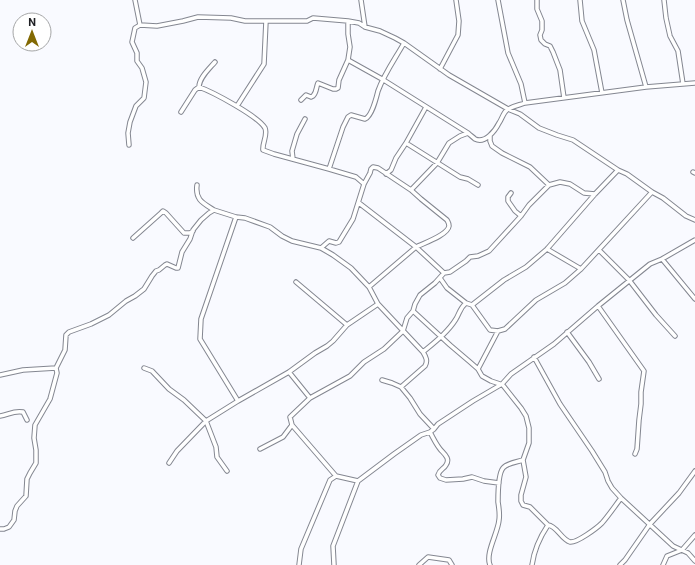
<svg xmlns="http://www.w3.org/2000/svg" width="695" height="565" viewBox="0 0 695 565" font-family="Roboto,sans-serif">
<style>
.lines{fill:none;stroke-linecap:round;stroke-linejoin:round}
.street-casing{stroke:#848791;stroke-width:5.5}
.street{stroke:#fff;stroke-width:3.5}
</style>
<rect width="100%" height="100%" fill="#f9faff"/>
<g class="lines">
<g class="street-casing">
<path id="street" d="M135,0L140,25
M361,0L365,27
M498,0L508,53L521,84L525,103
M537,0V9L542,21V30L540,35L541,40L545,44L550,46L553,52L560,70L564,98
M580,0L582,21L594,50L602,93
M623,0L627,20L646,87
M664,0L666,18L670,36L678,51L683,84
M404,43L395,38L380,31L365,27L359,23L348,21V34L350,47L348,60L382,79L468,133C470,135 473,137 475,139C485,144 495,131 499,123C502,119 503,113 507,110C512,106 520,105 525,103L646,87L695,83
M440,69L458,35L459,21L456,0
M199,87C199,78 209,69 215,62
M301,100L306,95L311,97L313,96C317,92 316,87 318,83L333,89H336L338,88L339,80L348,60
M237,106L264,64L266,21
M181,112L195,90L199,87C213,92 258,116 265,128C268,135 262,143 263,150L274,154L329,169
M490,135V141L492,146L502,153L530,167L549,185
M406,143L426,107
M129,145L128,133L130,122L136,106L144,98L146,82L142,68L137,61V53L132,42L135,28L140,25L157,26L183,21L198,17L231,18L245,21H307L313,18L348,21
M293,159L292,151L297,134L305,119
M693,172L695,173
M386,174L391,170L396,158L406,143L460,177L468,179L478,185
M364,184L356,177L329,169L343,127L348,117L351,115L365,119C372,116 376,99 378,91C384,74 395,59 404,43L449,75L508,109L520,114L539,128L557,135L573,140L618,170L627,174L652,192L663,198L686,216L695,220
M197,185C195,200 203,203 214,210
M511,193L508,197V201L515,211L521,216
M359,203L416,247C424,243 448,235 449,226C449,223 448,222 447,220L421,199L411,190L437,163L449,143L460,136L468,133
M236,217L201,319L200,339L238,401
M133,238L161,213L163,211L166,213L184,233H190L193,231
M321,248L329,241L336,243L339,242L353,219L364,184L370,173L371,169L373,167L378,168L411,190
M547,249L581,269
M599,250L629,280L656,315L675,336
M662,259L695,299
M440,278L447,288L466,303
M369,287L416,247L444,273
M472,305L490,330L498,331L505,329L536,300L565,283L581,269L652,192
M598,306L644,371L641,392V404L639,420L637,449L635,454
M413,311L415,304L420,295L435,283L444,273L450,272L466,261L470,257L478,256L489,251L521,216L529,205L549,185L560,182L570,184L584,193L595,194
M347,325L378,304L423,352C426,357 428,361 425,366L401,387
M567,332L589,362L599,379
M423,352C435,342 448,332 456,319C460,312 460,308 466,303L472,305L504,280L526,267L547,249L595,194L618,170
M534,357L560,404L592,451L605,472L608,481L612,488L621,498L673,546L688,553L695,561
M144,368L152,371L169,389L184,400L206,421L238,401L289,372L315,353L327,346L333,341L347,325L296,282
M478,369L498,331
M289,372L310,398
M0,375L23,370L56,368L65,350L66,335L69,332L91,324L109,315L126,301L135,296L144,289L152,276L156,271L159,270L165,265L167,264L176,268H178L182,252L190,239L193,230L201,220L209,213L214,210L236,217L245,218L270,227L282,236L292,241L321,248L333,255L351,268L369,287L378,304
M502,384L521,408L526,416L529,428V443L523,460L526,477L521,495V501L523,505L530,507L548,525C540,537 534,550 532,565
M0,416C8,415 14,410 23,412L27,420
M292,425L290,417L310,398L350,376L364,362L384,349L403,331L407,318L413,311L450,345L470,362L478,369L482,376L491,381L500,384
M434,429L438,424L473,401L502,384L511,374L554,344L598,306L650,264L662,259L695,240
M430,432C433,438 436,444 440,449C443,453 451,458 446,465C444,469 440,469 438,475L440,478L446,480L463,479L472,477L484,481L499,483
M260,449L283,437L292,425L336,476
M169,463L177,451L206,421L216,447L217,457L227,471
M548,525C557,526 561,539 570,542C577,543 597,528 602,523C609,515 615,506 621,498
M0,529H4L9,527L14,520L15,511L17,506L26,496L27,479L30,473L36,463V450L34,438L35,425L50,399L57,373L56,368
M299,565L301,549L330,480L336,476L358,481L394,454L421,435L430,432L434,429L420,414L410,398L401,387L392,383L382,380
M334,565L333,546L358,481
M419,565L428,557L449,560L452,565
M490,565C485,553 498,533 499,520C500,514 499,508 498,502C498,493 498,474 503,468C507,463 517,462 523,460
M620,565L625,560L650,524L679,493L695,471
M663,565L667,556L682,550L695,535"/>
</g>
<use href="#street" class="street"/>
</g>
<g transform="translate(32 32)"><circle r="19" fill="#ffffff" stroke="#a5a6a7"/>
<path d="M0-3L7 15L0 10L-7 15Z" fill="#826902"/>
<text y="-6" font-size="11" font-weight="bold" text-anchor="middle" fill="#1f2024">N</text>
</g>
</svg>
